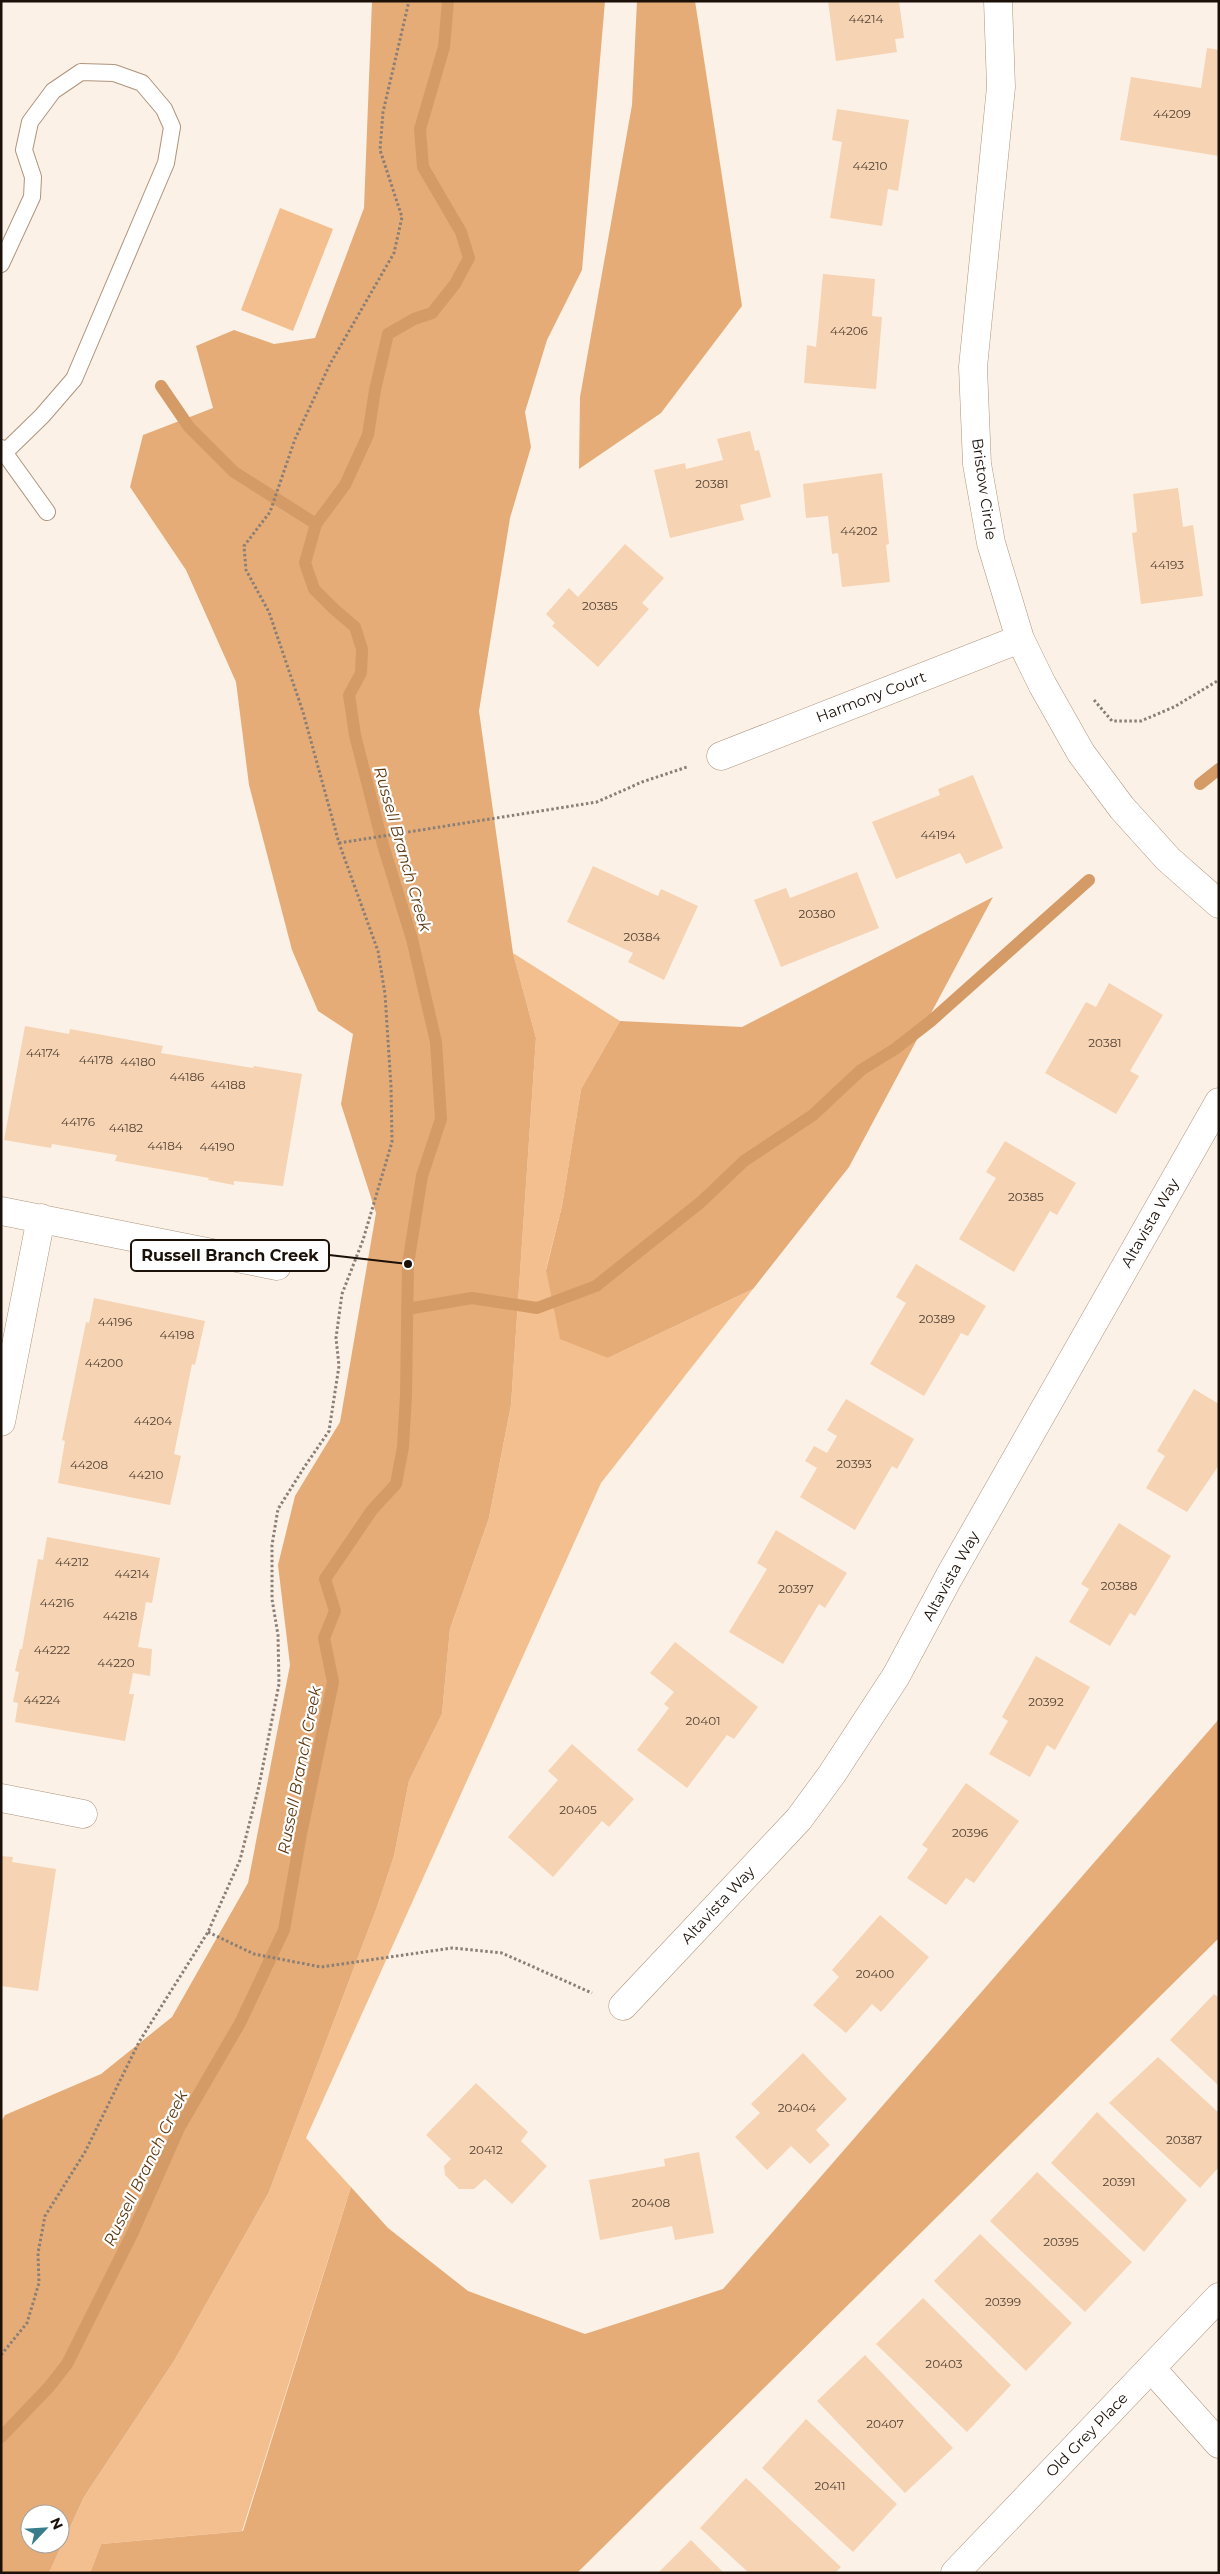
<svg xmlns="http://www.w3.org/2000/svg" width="1220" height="2574" viewBox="0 0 1220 2574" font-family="Montserrat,sans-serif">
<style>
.green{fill:#f3bf8f}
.forest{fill:#e6ac77;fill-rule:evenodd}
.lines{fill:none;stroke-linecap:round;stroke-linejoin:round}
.stream{stroke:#d49b67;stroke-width:12}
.building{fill:#f6d3b3}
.service-casing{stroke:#ae947c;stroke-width:18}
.minor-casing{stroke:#ae947c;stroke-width:29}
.path{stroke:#8a7f76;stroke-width:3;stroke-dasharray:2.5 2.5;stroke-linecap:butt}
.service{stroke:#fff;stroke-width:16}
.minor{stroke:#fff;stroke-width:28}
.labels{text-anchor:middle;stroke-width:4.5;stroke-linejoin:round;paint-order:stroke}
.number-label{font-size:12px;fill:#524234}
.street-label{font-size:15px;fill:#1b1109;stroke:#fff}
.water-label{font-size:16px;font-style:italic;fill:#5d370e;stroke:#fff}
.leader{fill:none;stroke:#1b1109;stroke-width:2}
.callout-dot{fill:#1b1109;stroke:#fff;stroke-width:2}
.callout{fill:#fff;stroke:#1b1109;stroke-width:2}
.callout-label{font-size:16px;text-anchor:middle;font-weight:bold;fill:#1b1109}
</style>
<rect width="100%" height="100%" fill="#fcf1e6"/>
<path class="green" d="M280,208L333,229L293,331L241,310Z
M513,953L620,1021L581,1089L562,1206L546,1269L608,1358L753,1289L601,1483L306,2138L351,2187L242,2531L101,2544L90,2573H49L84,2497L174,2361L269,2192L377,1907L394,1856L409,1781L442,1714L450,1629L489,1518L511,1405L536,1038Z"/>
<path class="forest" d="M372,1H605L582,270L547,340L525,412L531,447L510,518L479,711L513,953L536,1038L511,1405L489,1518L450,1629L442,1714L409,1781L394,1856L377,1907L269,2192L174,2361L84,2497L49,2573H1V2122L5,2115L101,2074L172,2017L248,1883L290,1665L278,1565L295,1496L340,1422L376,1213L341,1104L353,1034L318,1011L292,950L249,785L236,682L186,570L130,487L143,435L213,408L196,346L234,330L274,344L315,338L364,208ZM30,2514H60V2544H30Z
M637,1H695L742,306L661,413L579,469L580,397L632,105Z
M993,897L849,1167L753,1289L608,1358L560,1339L546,1270L562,1206L581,1089L620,1021L742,1027Z
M1219,1719V1938L577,2573H90L101,2544L243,2531L351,2187L388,2228L468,2291L585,2334L723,2289Z"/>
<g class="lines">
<path class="stream" d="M161,386L189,427L234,472L316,524
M1200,784L1219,769
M407,1309L472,1298L537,1308L596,1286L701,1202L744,1161L813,1115L861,1070L895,1049L931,1021L1089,880
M1,2437L49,2387L67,2364L133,2232L179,2128L240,2023L284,1930L301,1834L333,1682L324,1638L335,1611L325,1579L372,1510L396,1484L403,1447L406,1395L408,1264L422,1176L441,1119L436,1042L412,939L383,845L355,735L349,695L361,673L362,649L355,627L334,609L314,589L305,563L316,524L345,485L368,435L375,390L388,334L414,319L432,313L455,284L469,258L461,232L423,167L420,129L444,47L448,1"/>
</g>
<path class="building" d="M828,1H899L904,38L895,39L897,52L836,61Z
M1207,48L1219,50V156L1120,140L1131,77L1201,88Z
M837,109L909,120L898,191L888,189L882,226L830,218L842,142L832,140Z
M823,274L875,279L872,316L882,317L876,389L804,383L807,345L816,347Z
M750,431L755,451L759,450L771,497L740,505L744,520L670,538L654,470L685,463L686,469L723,460L717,439Z
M882,473L889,544L886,545L890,582L842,587L838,553L832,554L828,516L806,518L803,484Z
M1178,488L1183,527L1193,525L1203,596L1141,604L1132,533L1137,532L1133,494Z
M625,544L664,578L642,603L649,609L598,667L552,626L555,623L546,614L569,588L578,597Z
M973,775L1003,848L966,864L960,853L896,879L872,822L940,795L938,789Z
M593,866L658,896L661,889L698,906L664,980L628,962L633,953L567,922Z
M857,872L879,928L781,967L754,900L786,888L790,898Z
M1109,983L1163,1015L1130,1071L1139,1076L1116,1114L1045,1073L1086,1002L1096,1007Z
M25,1026L69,1034L70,1029L163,1046L161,1053L253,1068L254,1066L302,1074L283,1186L234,1181V1185L208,1180L209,1178L115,1161L117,1155L52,1144L51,1148L4,1140Z
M1005,1141L1076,1183L1057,1215L1050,1211L1014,1272L959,1239L996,1178L986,1172Z
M916,1264L986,1306L968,1336L961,1333L924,1396L870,1364L906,1303L896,1297Z
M94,1298L205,1321L195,1365L192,1364L174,1454L181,1456L170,1505L58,1483L65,1441L62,1440L86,1322L89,1323Z
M1194,1389L1219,1404V1465L1187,1512L1146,1488L1165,1456L1157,1451Z
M846,1399L914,1439L897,1469L892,1466L855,1530L800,1497L817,1468L805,1461L814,1446L827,1453L837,1436L827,1430Z
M1119,1523L1171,1556L1135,1616L1130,1613L1110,1646L1069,1622L1089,1589L1081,1584Z
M776,1530L847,1573L825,1608L819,1604L783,1664L729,1632L767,1569L757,1563Z
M47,1537L160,1558L152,1603L146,1602L138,1647L152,1649L150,1676L133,1673L129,1694H134L125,1741L15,1722L18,1703L13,1702L19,1672L15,1671L20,1649H22L38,1559L43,1560Z
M675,1642L758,1707L734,1739L727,1735L687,1788L637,1750L669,1708L664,1704L674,1692L650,1673Z
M1036,1656L1090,1687L1055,1750L1047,1745L1030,1777L989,1754L1008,1721L1002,1717Z
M572,1744L634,1799L609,1827L602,1821L553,1877L508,1837L558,1780L548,1771Z
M966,1783L1019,1821L974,1883L966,1878L946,1905L907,1878L928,1849L922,1845Z
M1,1856L13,1857L12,1862L56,1869L38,1991L1,1986Z
M880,1915L929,1957L881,2012L872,2004L846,2033L813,2005L839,1977L832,1970Z
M1214,1994L1219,1998V2086L1170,2040Z
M803,2053L847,2099L816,2130L830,2145L810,2164L791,2146L767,2170L735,2137L760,2113L751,2104Z
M1158,2057L1219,2113V2167L1200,2188L1109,2103Z
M476,2083L528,2132L521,2141L547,2166L512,2204L485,2179L474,2189H459L445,2175L444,2166L451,2159L426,2135Z
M1097,2112L1187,2200L1144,2252L1051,2163Z
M699,2152L714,2233L675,2240L672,2226L600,2240L589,2180L665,2166L664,2159Z
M1037,2172L1132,2262L1085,2312L990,2221Z
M980,2234L1072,2323L1026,2371L934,2281Z
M923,2298L1011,2385L967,2432L876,2344Z
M865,2355L953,2448L905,2493L817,2401Z
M806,2419L897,2504L853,2552L762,2468Z
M746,2478L841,2567L835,2573H749L700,2528Z
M691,2540L724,2573H658Z"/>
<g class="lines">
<g class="service-casing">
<path id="service" d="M1,264L32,197L33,177L24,150L30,122L53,91L81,72L114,73L142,83L164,109L172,127L166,163L74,379L42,416L5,452
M1,448L47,512"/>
</g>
<g class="minor-casing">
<path id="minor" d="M998,1L1001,87L973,367L977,464L991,543L1020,639L1042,684L1081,753L1122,808L1168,859L1219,904
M721,756L1020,639
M1,1211L277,1266
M1,1422L41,1218
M1,1798L83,1814
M623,2006L799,1819L832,1774L896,1676L949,1577L1219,1102
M1151,2368L1219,2444
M955,2573L1219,2297"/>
</g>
<path class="path" d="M1094,700L1112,721H1141L1174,707L1219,680
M339,843L597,802L642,782L687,767
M208,1932L254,1954L321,1967L452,1948L502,1953L592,1993
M1,2355L27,2323L39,2283L38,2253L45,2216L85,2152L139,2042L208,1932L240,1860L259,1786L279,1684L278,1635L272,1599V1545L278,1509L305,1466L329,1431L339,1366L336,1338L342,1294L363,1240L392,1142L391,1086L385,994L378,951L339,843L303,712L269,612L246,570L244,546L270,512L295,439L330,364L394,253L402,217L380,150L383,112L409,1"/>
<use href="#service" class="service"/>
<use href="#minor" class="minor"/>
</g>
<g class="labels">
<g class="number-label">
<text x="866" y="23">44214</text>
<text x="1172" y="118">44209</text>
<text x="870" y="170">44210</text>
<text x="849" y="335">44206</text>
<text x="712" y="488">20381</text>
<text x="859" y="535">44202</text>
<text x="1167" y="569">44193</text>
<text x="600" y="610">20385</text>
<text x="938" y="839">44194</text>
<text x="817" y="918">20380</text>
<text x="642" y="941">20384</text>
<text x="1105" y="1047">20381</text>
<text x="43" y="1057">44174</text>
<text x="96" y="1064">44178</text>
<text x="138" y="1066">44180</text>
<text x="187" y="1081">44186</text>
<text x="228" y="1089">44188</text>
<text x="78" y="1126">44176</text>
<text x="126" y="1132">44182</text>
<text x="165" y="1150">44184</text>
<text x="217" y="1151">44190</text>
<text x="1026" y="1201">20385</text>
<text x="937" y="1323">20389</text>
<text x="115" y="1326">44196</text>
<text x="177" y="1339">44198</text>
<text x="104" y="1367">44200</text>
<text x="153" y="1425">44204</text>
<text x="854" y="1468">20393</text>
<text x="89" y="1469">44208</text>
<text x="146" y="1479">44210</text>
<text x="72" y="1566">44212</text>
<text x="132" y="1578">44214</text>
<text x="1119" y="1590">20388</text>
<text x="796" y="1593">20397</text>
<text x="57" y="1607">44216</text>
<text x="120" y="1620">44218</text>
<text x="52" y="1654">44222</text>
<text x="116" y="1667">44220</text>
<text x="42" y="1704">44224</text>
<text x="1046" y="1706">20392</text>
<text x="703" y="1725">20401</text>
<text x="578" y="1814">20405</text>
<text x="970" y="1837">20396</text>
<text x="875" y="1978">20400</text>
<text x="797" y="2112">20404</text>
<text x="1184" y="2144">20387</text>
<text x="486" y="2154">20412</text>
<text x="1119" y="2186">20391</text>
<text x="651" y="2207">20408</text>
<text x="1061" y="2246">20395</text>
<text x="1003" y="2306">20399</text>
<text x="944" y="2368">20403</text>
<text x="885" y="2428">20407</text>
<text x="830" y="2490">20411</text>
</g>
<g class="street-label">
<text transform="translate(984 489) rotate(82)" y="5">Bristow Circle</text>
<text transform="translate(871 697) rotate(-21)" y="5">Harmony Court</text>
<text transform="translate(1150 1223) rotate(-60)" y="5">Altavista Way</text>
<text transform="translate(951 1576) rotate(-61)" y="5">Altavista Way</text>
<text transform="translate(718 1905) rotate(-47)" y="5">Altavista Way</text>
<text transform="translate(1087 2435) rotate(-46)" y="5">Old Grey Place</text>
</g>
<g class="water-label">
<text transform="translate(403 849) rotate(74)" y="6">Russell Branch Creek</text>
<text transform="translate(299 1770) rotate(-79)" y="6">Russell Branch Creek</text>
<text transform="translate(145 2168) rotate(-64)" y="6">Russell Branch Creek</text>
</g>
</g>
<path class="leader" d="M408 1264L329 1255"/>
<circle class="callout-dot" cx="408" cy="1264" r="5"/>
<rect class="callout" x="131" y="1240" width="198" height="31" rx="5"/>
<g class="callout-label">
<text x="230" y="1261">Russell Branch Creek</text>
</g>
<rect width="1220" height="2574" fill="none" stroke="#1b1109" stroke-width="5"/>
<g transform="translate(45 2529) rotate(65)"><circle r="24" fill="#ffffff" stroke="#a4a09d"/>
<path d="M0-4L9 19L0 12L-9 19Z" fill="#387d8b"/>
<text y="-8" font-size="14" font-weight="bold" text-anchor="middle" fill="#1b1109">N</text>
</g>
</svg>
